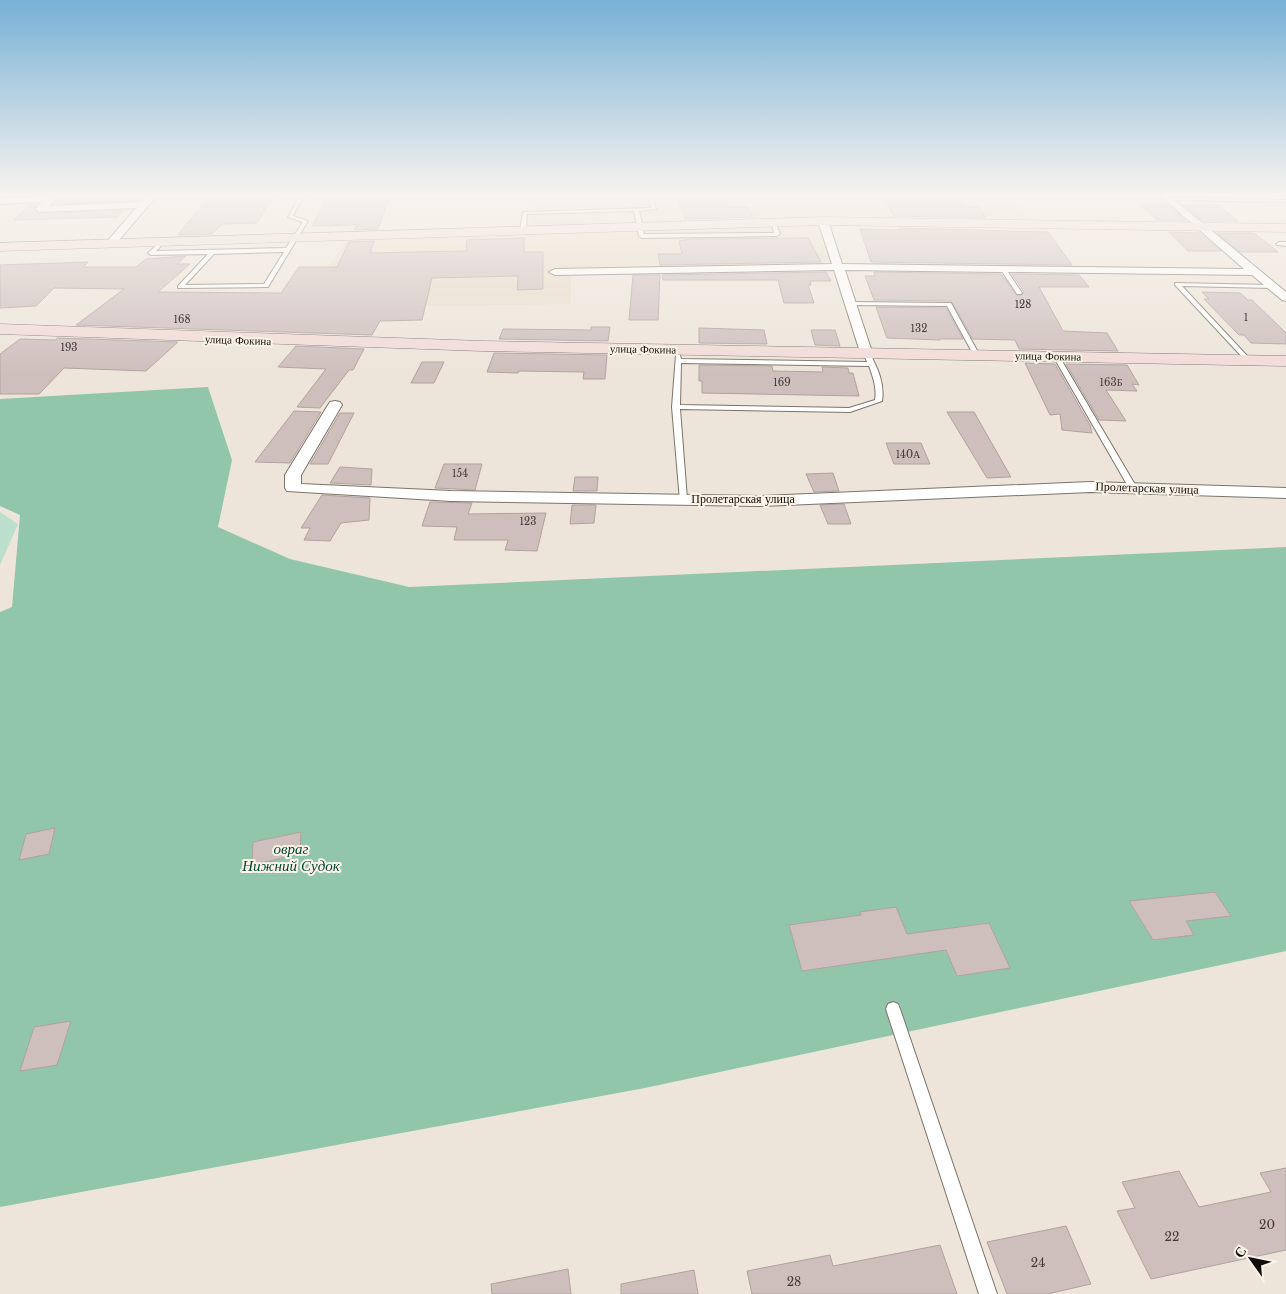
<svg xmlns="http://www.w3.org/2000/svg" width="1286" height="1294" viewBox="0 0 1286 1294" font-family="'Libre Baskerville',serif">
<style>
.built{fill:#e9dcca}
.green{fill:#bcdecc}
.forest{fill:#91c6ab}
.building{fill:#cebfbd;stroke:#b1a2a0}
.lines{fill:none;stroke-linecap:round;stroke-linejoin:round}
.service-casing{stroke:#7b746a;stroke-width:2}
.minor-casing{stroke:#7b746a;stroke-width:2}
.secondary-casing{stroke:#7b746a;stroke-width:1}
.service{fill:#fff;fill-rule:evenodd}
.minor{fill:#fff;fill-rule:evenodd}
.secondary{fill:#f2dbd8;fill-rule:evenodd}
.labels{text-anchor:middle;stroke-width:4;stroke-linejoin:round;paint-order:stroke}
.number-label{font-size:10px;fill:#403a36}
.far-street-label{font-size:11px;fill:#100d09;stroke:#faf2e7}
.street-label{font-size:12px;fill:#100d09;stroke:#faf2e7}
.near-number-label{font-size:12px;fill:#403a36}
.near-park-label{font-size:15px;font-style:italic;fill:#00482f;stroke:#faf2e7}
</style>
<rect width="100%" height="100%" fill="#ede5da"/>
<path class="built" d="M534,193H1008L1029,219L813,215L834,263L571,270V304L300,308L347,240L531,232Z"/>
<path class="green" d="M0,512L18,524L0,565Z"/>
<path class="forest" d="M208,387L232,460L218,527L290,559L409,587L1286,547V951L645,1088L0,1207V612L12,607L20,515L0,506V399Z"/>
<path class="building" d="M43,193H142L135,200L54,204L57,200V197L51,194L41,195Z
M211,193H275L257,223L223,224L211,234L178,235Z
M331,193H391L378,229L354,230L357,225L312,226L326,199H328Z
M676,193H721L728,207H748L753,217L685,219Z
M920,193H957L965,207H979L986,218L894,216L882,194L921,195Z
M30,204H37L33,209L40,214L124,210L118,217L14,220Z
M1140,204H1167L1186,221L1157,220Z
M1183,205H1217L1238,221H1203Z
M900,228L1048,232L1072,265L871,262L860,229L901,230Z
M1169,232L1199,233L1221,251H1188Z
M1217,233H1254L1278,252H1240Z
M524,238V252H543V289L517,290L518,276L432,278L422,320L380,321L372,335L76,325L124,289L54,288L36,306L0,308V265L88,262L83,267H136L146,259L186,256L177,264H190L158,292L281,293L299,267H337L349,242L374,241L370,253L466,251L467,240Z
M808,238L821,262L660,265L658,254H682L679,241L692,239Z
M826,272L831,281H810L811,285H808L814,303H784L778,280H663L662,275Z
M874,272L1001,274L1017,296L1022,295L1024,292L1012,274L1079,275L1089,287H1039L1063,331L1107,333L1118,351L1019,349L1015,340L973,339L951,301L874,300L865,276H875Z
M633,275H660L658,320H629Z
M1202,292L1240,293L1248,300H1252L1286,333V344L1251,343L1244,335H1239L1204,299H1209Z
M876,307L946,308L963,339H939L940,340L887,338Z
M591,327H610L608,341L499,339L503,329L591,330Z
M699,328L764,330L767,344L699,343Z
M811,330H835L840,346L815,345Z
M58,338L178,342L146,371L64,368L39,394H0V354L20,339L55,340Z
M296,346L364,349L353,370H349L320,408L297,407L326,369L278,367Z
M494,353L607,355L605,379H583L584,372L519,371L518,373L487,372Z
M422,362H444L434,383H411Z
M1025,363L1055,364L1090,425L1092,433L1062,430L1060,414L1050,415Z
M1066,364L1127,365L1139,385L1132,384L1137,391L1106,390L1126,421L1099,420Z
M699,365L772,366L773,371L823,372L822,367L848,368L849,373H853L859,396L702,393V381H699Z
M294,411L321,412L290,463L255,462Z
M947,412H974L1011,477L987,478Z
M340,413H354L328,464H310Z
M886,443H921L930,464H894Z
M444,464H482L475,490L435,488Z
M340,467L372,469L371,485L330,483Z
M833,473L839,491L814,492L806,474Z
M575,477H598L597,491H573Z
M322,495L370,498L369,520L341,523L330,541L304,540L310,528H301Z
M430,502L472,503L468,514L546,513L537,551L505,550L508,540H454L457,527L422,526Z
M844,504L851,524H828L820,505Z
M572,505H596L594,523L570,524Z
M55,828L49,854L19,860L26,834Z
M301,832L300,854L252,865L253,842Z
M1215,892L1231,916L1186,921L1194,935L1153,940L1129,901Z
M896,907L907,934L989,923L1010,968L957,976L946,950L802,971L789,925L861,915L860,912Z
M71,1021L57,1065L20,1071L34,1027Z
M1286,1168V1250L1151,1279L1117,1211L1135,1208L1122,1182L1179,1171L1199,1207L1271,1192L1260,1173Z
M1066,1226L1091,1284L1047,1294H1007L987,1242Z
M940,1245L957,1294H752L747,1271L830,1255L833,1266Z
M568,1269L571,1294H492L491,1284Z
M694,1270L698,1294H621V1284Z"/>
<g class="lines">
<g class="service-casing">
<path id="service" d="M301,193H317L304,195L293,216L308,221L268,287L178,288V286L208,254L151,255L148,253L162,240L165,242L156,251L286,248L303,222L288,217ZM284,252L264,284L185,285L214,254Z
M648,193H652L656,209L639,211L644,234L774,233L771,222L773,221L775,222L780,234L777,236L642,238L639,236L634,211L527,214L526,230L523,232L520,230L523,212L651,208Z
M1167,198L1286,200V202L1169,200Z
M1279,242H1286V246L1277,245L1276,244Z
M1000,266H1004L1022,293L1021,294H1017L999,267Z
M1175,283L1274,285V287L1272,288L1182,286L1250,359V361H1246L1175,285Z
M850,302L951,303L979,354L976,356L973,354L947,306L848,305V303Z
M866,350L869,352C877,367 885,383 882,401L850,412L680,409L687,499L683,501H680L672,407L676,355H680L681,359L867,362L863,352ZM681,363L869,366C873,377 877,388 875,400L849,408L680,405Z
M1056,354L1059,356L1137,488L1136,490H1133L1129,488L1053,356Z
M893,1002L898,1004L900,1009L997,1294H979L886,1009L888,1004Z"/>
</g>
<g class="minor-casing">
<path id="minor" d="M149,193H159L114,246L110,247L105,244L136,208L40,212L35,209L42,202L0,204V198L51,196L56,199L49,206L141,202Z
M1157,193H1166L1286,292V301L1282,300L1252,275L845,270L872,352L866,356L860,352L834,270L555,275L549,272L555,269L832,264L818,221L823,218L828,221L842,264L1244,269Z
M335,401L340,402L342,405L301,475V484L451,491L760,496L1090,482L1286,488V498L1090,492L760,506L451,501L287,491L285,488V475L328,405L330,402Z"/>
</g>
<g class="secondary-casing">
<path id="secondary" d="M823,217L1286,224V232L823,225L0,251V243Z
M0,324L482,341L1286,356V366L482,351L0,334Z"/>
</g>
<use href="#service" class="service"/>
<use href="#minor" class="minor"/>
<use href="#secondary" class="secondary"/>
</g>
<linearGradient id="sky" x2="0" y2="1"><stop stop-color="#77b1d6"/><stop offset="0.52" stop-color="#f7f3ee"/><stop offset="1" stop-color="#f7f3ee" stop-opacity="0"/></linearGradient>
<rect width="1286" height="374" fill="url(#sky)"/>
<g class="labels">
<g class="number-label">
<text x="1023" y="308">128</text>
<text x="1246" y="321">1</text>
<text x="182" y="323">168</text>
<text x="919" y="332">132</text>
<text x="69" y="351">193</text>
<text x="782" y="386">169</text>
<text x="1111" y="386">163Б</text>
<text x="908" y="458">140А</text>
<text x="460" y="477">154</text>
<text x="528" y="525">123</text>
</g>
<g class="far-street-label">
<text transform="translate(238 340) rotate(2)" y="4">улица Фокина</text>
<text transform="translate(643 349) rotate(1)" y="4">улица Фокина</text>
<text transform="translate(1048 356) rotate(1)" y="4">улица Фокина</text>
</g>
<g class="street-label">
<text transform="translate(1147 488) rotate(2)" y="4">Пролетарская улица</text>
<text x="743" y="503">Пролетарская улица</text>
</g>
<g class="near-number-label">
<text x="1267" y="1229">20</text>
<text x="1172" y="1241">22</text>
<text x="1038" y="1267">24</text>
<text x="794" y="1286">28</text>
</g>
<g class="near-park-label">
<text x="291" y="854">овраг<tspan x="291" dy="17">Нижний Судок</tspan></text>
</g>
</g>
<g transform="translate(1251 1259) rotate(303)" stroke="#faf2e7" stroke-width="4" paint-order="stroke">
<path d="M0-4L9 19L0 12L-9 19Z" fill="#100d09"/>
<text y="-8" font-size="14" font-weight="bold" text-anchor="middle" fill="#100d09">С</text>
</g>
</svg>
